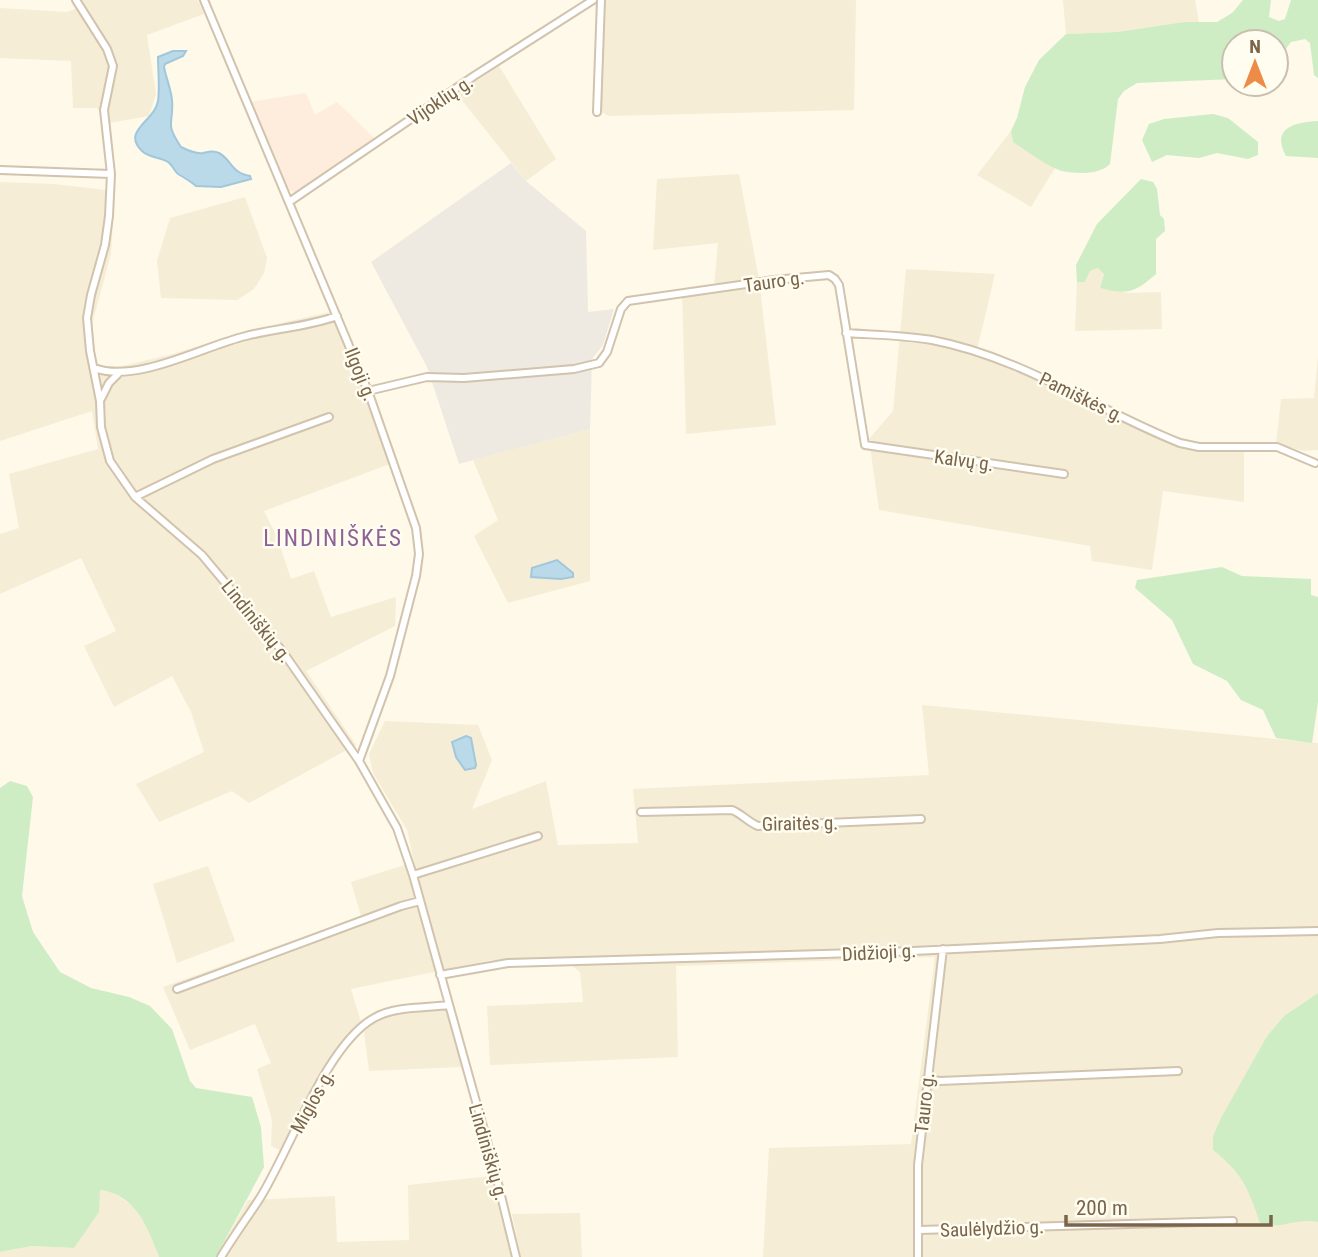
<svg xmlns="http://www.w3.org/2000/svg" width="1318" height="1257" viewBox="0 0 1318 1257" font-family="'Roboto Condensed',sans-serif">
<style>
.residential{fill:#f6edd6}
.commercial{fill:#feeddc}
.industrial{fill:#eeeae2}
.green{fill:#ceedc5}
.water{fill:#bbdae9;stroke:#a1c7db;stroke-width:2}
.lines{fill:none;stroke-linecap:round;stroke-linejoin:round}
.minor-casing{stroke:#d1c3ad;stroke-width:10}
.minor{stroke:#fff;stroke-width:6}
.labels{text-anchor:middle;stroke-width:5;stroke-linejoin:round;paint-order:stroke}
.street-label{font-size:19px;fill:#7a644a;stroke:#fffcf0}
.quarter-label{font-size:23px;letter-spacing:2px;fill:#8e6296;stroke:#fffcf0}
</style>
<rect width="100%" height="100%" fill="#fef9e9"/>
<path class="residential" d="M80,0H198L204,14L147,35L156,94L149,116L109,123L97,108H73L71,61L0,58V8L67,12L82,6Z
M605,0H856L854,110L609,116L603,113L600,107Z
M1063,0H1195L1199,22H1184L1116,32L1066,34Z
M499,66L556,159L526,181L457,94Z
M1011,131L1013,142L1055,168L1031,207L977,175Z
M739,174L759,279L776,425L686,434L682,290L714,286L718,243L653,250L657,179Z
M0,182L54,184L115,191L111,254L92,324L96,361L100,366L118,367L173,354L245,331L339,310L398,461L264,511L277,537L291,579L314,571L331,617L396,597L395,626L306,671L356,745L249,803L232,791L159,822L136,784L204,752L191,712L172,676L114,707L84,646L116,631L81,558L0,594V534L19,528L9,474L98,449L92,411L0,441Z
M245,197L267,258L264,273L254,289L237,300L161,298L157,261L170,218Z
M1098,268L1104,273L1100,288L1129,293L1161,292L1162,329L1075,331L1077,282H1085L1090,271Z
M906,269L995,274L977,350L1073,387L1206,452H1244V502L1163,491L1152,570L1092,561L1090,546L879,510L869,439L893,411Z
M1318,356V450L1304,451L1276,444L1281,399L1314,398Z
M590,429V581L508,603L474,536L498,520L473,460Z
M922,705L1318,743V993L1284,1016L1267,1036L1213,1136V1150L1237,1170L1249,1191L1261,1223L1268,1227L1306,1219L1318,1222V1257H763L769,1148L911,1144L935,957L676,966L678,1057L490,1065L487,1006L583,1002L580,972L563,959L492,960L351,989L361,1022L329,1064L281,1151L271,1146L272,1120L257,1069L271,1063L255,1024L190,1050L163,987L361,916L351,882L414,862L407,830L373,773L369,754L385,721L478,725L492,760L472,809L546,781L558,845L638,843L633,789L929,775Z
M208,866L235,941L177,963L153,884Z
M446,1009L462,1067L369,1071L364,1032L374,1022L390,1016Z
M491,1176L511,1257H216L248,1200L335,1196L337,1242L409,1240L408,1185Z
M99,1190L113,1192L134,1207L148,1227L159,1257H0V1252L32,1246L74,1248Z
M580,1213L582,1257H521L512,1214Z"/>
<path class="commercial" d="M306,93L315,115L337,102L376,140L296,194L288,189L251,102Z"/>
<path class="industrial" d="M511,163L526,181L586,231L588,312L614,309L603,345L592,359L590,429L459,464L427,367L371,262Z"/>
<path class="green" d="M1243,0H1271L1269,17L1279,21L1285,19L1291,0H1318V78L1314,75L1310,43L1305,39L1291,42L1276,62V42H1234V79L1137,83L1124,91L1118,99L1110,164C1100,175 1076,174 1062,171C1048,167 1025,150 1013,142L1011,131L1017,118L1025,87L1039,60L1066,34L1117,32L1184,22H1217L1232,13Z
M1213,114L1228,118L1258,142V155L1248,159L1217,153L1199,158L1167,155L1152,162L1142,140L1149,124L1164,119Z
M1318,121V158L1286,156C1270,127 1297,122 1318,121Z
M1141,179L1153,182L1157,189L1160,215L1164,219L1165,231L1156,239V274C1135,293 1126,295 1100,288L1104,274L1098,268L1090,271L1085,282H1077L1076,265L1097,224Z
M1222,567L1242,576L1311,579V595L1318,597V702L1312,743L1276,738L1263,710L1241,700L1227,681L1193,664L1172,620L1135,588L1137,580Z
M10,781L27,786L33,797L22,896L33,932L60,972L91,988L129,997L150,1006L172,1029L190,1081L196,1088L252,1097L261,1127L264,1167L216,1257H159C148,1227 135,1194 100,1190L99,1212L74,1248L32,1246L0,1252V788Z
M1318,993V1222C1297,1217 1276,1231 1260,1223C1248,1188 1243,1174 1213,1150V1136L1221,1118L1267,1036L1284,1016Z"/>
<path class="water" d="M173,51H186L183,56L165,64L164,67C166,78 171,89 172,100C174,125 164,122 181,147C187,150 196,154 203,153C208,152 213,150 219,153C232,160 231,173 250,176L251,179L221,187L196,186C190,181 185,178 178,174C174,171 172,164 168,162C160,157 149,158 142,151C121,131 155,121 158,101C160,87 158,71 158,57Z
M557,560L573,573V577L561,579L531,577L532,568Z
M466,736L471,738L476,765L475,768L465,770L456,757L452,742Z"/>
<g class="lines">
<g class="minor-casing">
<path id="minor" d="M76,0L107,49L113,66L104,110L111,174L109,216L105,245L91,295L87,318L90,351L100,401L101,427L110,461L135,497L202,555L283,652L359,761L397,828L413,875L492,1159L516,1257
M204,0L368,391L416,528L419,554L416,576L390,676L359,761
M597,112L601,0
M0,170L111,174
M289,202L474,76L593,0
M846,333C875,335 904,335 932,340C1021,357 1097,410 1180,443L1199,447H1277L1315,463
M94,368C137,384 203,346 246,336C277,328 307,327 337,316
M368,391L427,377L464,378L514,374L574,369L599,363L607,352L621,309L628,301L774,280L829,275L835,279L839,285L865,445L1064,474
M101,399L109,383L118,374
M135,497L213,459L329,417
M641,812L732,810C742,814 748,822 758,826L921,819
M413,875L538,836
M440,975L508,963L892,952L1160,939L1218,933L1318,931
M177,989L401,906L420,901
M926,1079L940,1081L1178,1071
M919,1230L1233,1221
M221,1257C233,1237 247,1218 260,1198C290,1150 326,1045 374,1018C395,1006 426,1008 449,1005
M918,1257V1165L943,949"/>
</g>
<use href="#minor" class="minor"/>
</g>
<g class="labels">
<g class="street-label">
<text transform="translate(440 100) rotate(-34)" y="7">Vijoklių g.</text>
<text transform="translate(774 281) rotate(-8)" y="7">Tauro g.</text>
<text transform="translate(361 374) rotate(68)" y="7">Ilgoji g.</text>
<text transform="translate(1082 397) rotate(26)" y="7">Pamiškės g.</text>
<text transform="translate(964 460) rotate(8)" y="7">Kalvų g.</text>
<text transform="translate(257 621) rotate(51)" y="7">Lindiniškių g.</text>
<text transform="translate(800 823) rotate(-1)" y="7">Giraitės g.</text>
<text transform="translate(879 952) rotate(-3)" y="7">Didžioji g.</text>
<text transform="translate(312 1101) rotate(-61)" y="7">Miglos g.</text>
<text transform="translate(924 1103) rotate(-84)" y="7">Tauro g.</text>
<text transform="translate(489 1152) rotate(74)" y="7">Lindiniškių g.</text>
<text transform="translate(992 1228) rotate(-2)" y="7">Saulėlydžio g.</text>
</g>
<g class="quarter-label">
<text x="333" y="546">LINDINIŠKĖS</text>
</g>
</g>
<g transform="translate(1255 63)"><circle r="33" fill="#fffcf0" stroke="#cabfae" stroke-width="2"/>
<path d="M0-5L12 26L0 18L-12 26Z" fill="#ed8c48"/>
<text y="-10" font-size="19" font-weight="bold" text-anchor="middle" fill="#7a644a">N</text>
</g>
<path d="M1066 1215v10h205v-10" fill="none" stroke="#7a644a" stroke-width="3.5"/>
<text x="1076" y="1215" font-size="21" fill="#7a644a" stroke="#fffcf0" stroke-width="5" paint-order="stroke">200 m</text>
</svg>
